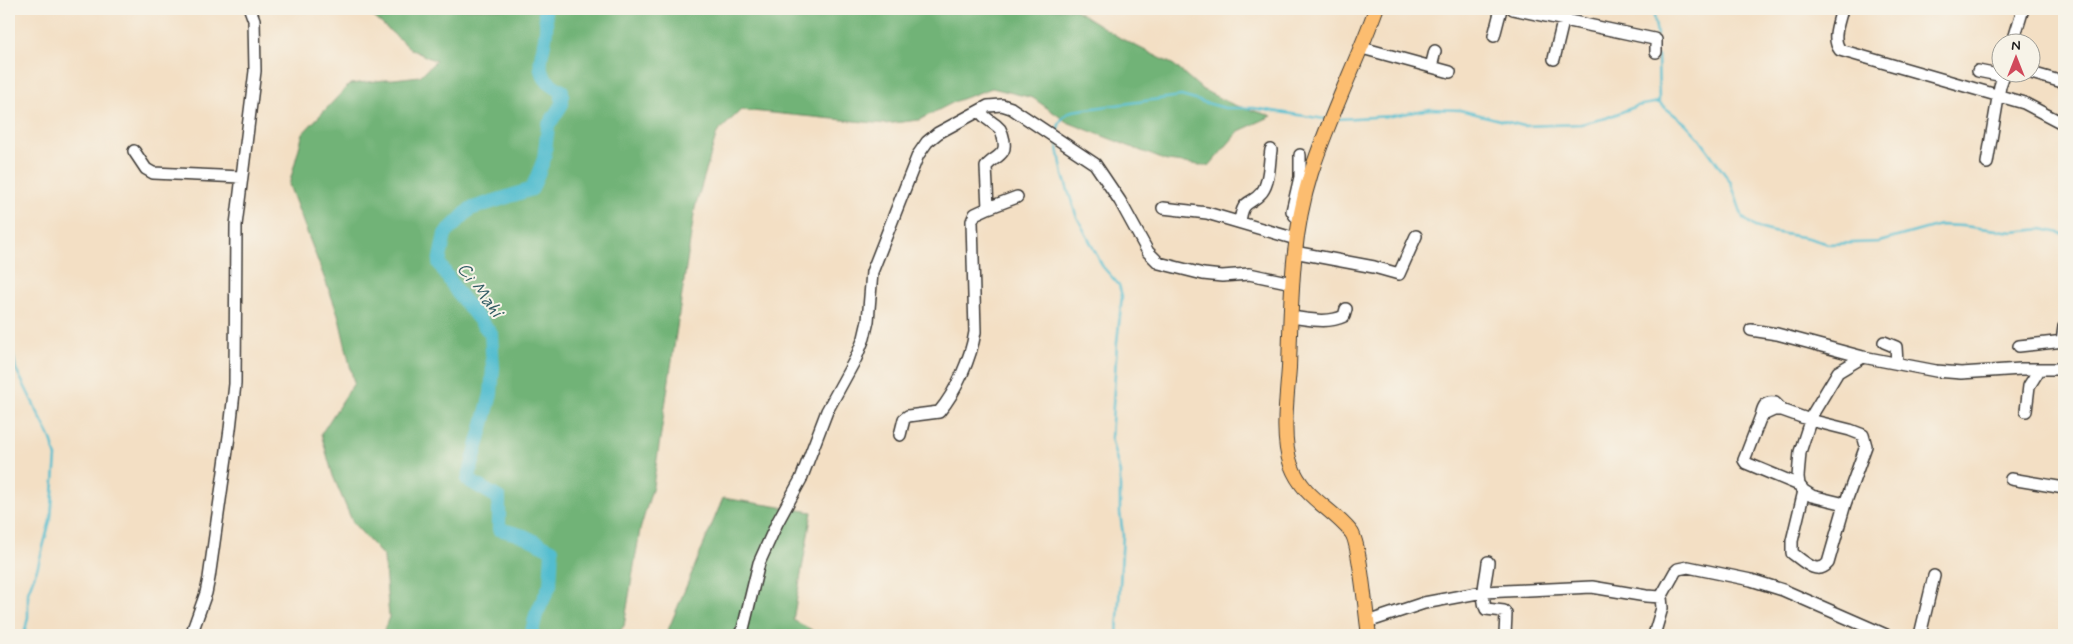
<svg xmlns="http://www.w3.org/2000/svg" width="2073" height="644" viewBox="0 0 2073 644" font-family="Mynerve,sans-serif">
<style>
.forest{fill:#71b377;stroke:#46684a}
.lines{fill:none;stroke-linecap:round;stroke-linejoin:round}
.stream{stroke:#53bdcf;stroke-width:2.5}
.river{stroke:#53bdcf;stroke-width:14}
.minor-casing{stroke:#3c3935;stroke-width:14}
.major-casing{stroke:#3c3935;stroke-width:16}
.minor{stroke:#fff;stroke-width:11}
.major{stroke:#fcbd6f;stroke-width:14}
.labels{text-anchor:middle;stroke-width:4;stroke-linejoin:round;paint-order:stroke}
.water-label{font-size:19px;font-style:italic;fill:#325c64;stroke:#f7f3e8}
</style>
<rect width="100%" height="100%" fill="#f7f3e8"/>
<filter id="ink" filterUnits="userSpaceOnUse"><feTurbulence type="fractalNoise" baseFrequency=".02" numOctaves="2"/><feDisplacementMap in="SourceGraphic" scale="10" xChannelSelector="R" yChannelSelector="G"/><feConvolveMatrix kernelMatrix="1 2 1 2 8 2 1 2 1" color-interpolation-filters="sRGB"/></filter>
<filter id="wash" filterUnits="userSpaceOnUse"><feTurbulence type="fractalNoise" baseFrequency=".0096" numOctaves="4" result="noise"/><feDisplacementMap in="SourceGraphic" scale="20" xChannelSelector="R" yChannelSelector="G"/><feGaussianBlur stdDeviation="1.12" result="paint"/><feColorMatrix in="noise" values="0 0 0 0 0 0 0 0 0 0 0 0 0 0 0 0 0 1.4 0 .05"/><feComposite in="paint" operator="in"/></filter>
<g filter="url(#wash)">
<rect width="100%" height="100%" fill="#f3dfc4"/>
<path class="forest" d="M361,9H1074L1120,38L1174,65L1203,90L1234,105L1272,116L1239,131L1209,166L1167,161L1067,122L1033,98L992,88L956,101L919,120L885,124L741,110L717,133L695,208L653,486L640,530L624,626L616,635H382L389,617L384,557L353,523L333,476L321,434L354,383L338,314L289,185L303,133L350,84L420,76L436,61L412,50L375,18Z
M723,498L812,512L793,620L812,630L813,635H666Z"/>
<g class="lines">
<path class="stream" d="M1653,9L1657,35
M1658,56L1659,103L1685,123L1699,138L1731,183L1743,218L1755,227L1773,232L1808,238L1829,244L1879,242L1940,225L1963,226L2013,232L2042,229L2064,234
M1337,119L1392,116L1430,109L1460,110L1524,126L1581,124L1606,118L1637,106L1659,102
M1057,134C1058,123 1063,115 1072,111L1181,96L1225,108H1253L1325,119
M1057,142L1063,175L1076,215L1103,267L1119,285L1122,296L1117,342L1111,438L1120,473V513L1123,535L1117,635
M9,333L16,369L51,439L56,457L51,517L38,566L28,592V617L24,635"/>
<path class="river" d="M531,635L536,615L550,585L552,550L524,536L499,529V498L468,480L491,394L493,368L491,334L457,292L439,263L445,234L470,209L532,189L544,159L548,126L562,104V91C527,73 545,57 546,29C547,22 545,15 544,9"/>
</g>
</g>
<g filter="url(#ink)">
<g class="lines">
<g class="minor-casing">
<path id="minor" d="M1513,9L1654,39L1656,40V52
M1842,9C1839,22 1831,39 1840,50L2024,103L2064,124
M1494,36L1501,9
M2013,42L2023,9
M1362,48L1450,72
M1554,59L1566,9
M1431,67L1435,51
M1978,71L2003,76
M2028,72L2059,81
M134,151L146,169L153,173L241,177
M1300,155V177L1292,211L1295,216L1300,217
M1987,163L2000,86L2005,72
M988,208L1017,197
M1163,208L1207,213L1296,239
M1240,222C1243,197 1250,207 1262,192C1270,182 1269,162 1271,150
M1294,252L1374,267L1399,274L1416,236
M1291,317C1308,319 1328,324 1344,316L1346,309
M1751,330L1777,334L1863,357L1936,371L1961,373L2021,369H2064
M2062,341L2064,327
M1884,342L1896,347L1897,363
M2019,346L2064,341
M2026,411L2029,386L2039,370
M1761,416C1763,408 1764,401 1775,403L1782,410
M900,435L904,419L908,416L939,412C956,392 971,358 975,332L972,221L975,214L988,208L986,167C990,160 999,158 1003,151C1006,146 1003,134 1000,129C993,121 985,120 980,111
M2011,479L2064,488
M1799,485L1746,463L1744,460L1746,455L1761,416L1774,410H1782L1810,420L1850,430L1863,435L1866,446L1845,504L1828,563C1817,576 1803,561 1792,553V541L1804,491
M1845,504L1812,496L1804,491L1799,485L1798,477L1800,452L1812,415L1838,372L1863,357
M1488,562C1487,576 1480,597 1486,609L1504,611L1506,614L1505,635
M1367,622L1424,603L1483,592L1592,587L1646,596L1661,597L1675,572L1678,569L1688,567L1751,580L1783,590L1886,635
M191,635L206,593L209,578L230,429L235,384L236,225L255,71L254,20L250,9
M739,635L743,629L759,563L777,523L801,479L827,411L856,358L864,338L868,321L872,272L918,155L927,142L938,133L988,106L1002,105L1011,108L1095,164L1120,201L1148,252L1159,263L1203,274L1222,276L1249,274L1292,283
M1654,635L1662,608L1661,597
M1920,635L1934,576"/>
</g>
<g class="major-casing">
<path id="major" d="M1369,635C1366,617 1360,542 1351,532C1331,507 1304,499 1291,465C1281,438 1287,397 1289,368C1291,303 1291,236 1311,173C1329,117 1356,64 1376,9"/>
</g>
<use href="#minor" class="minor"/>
<use href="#major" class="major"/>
</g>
</g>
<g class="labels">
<g class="water-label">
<text transform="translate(481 289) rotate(53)" y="7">Ci Mahi</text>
</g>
</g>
<rect width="2073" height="644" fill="none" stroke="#f7f3e8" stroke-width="30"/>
<g transform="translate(2016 58)"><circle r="24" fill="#f7f3e8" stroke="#9f9d96"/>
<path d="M0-4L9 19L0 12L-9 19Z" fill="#d1495b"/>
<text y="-8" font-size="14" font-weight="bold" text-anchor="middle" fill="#1c1c1c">N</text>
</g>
</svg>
